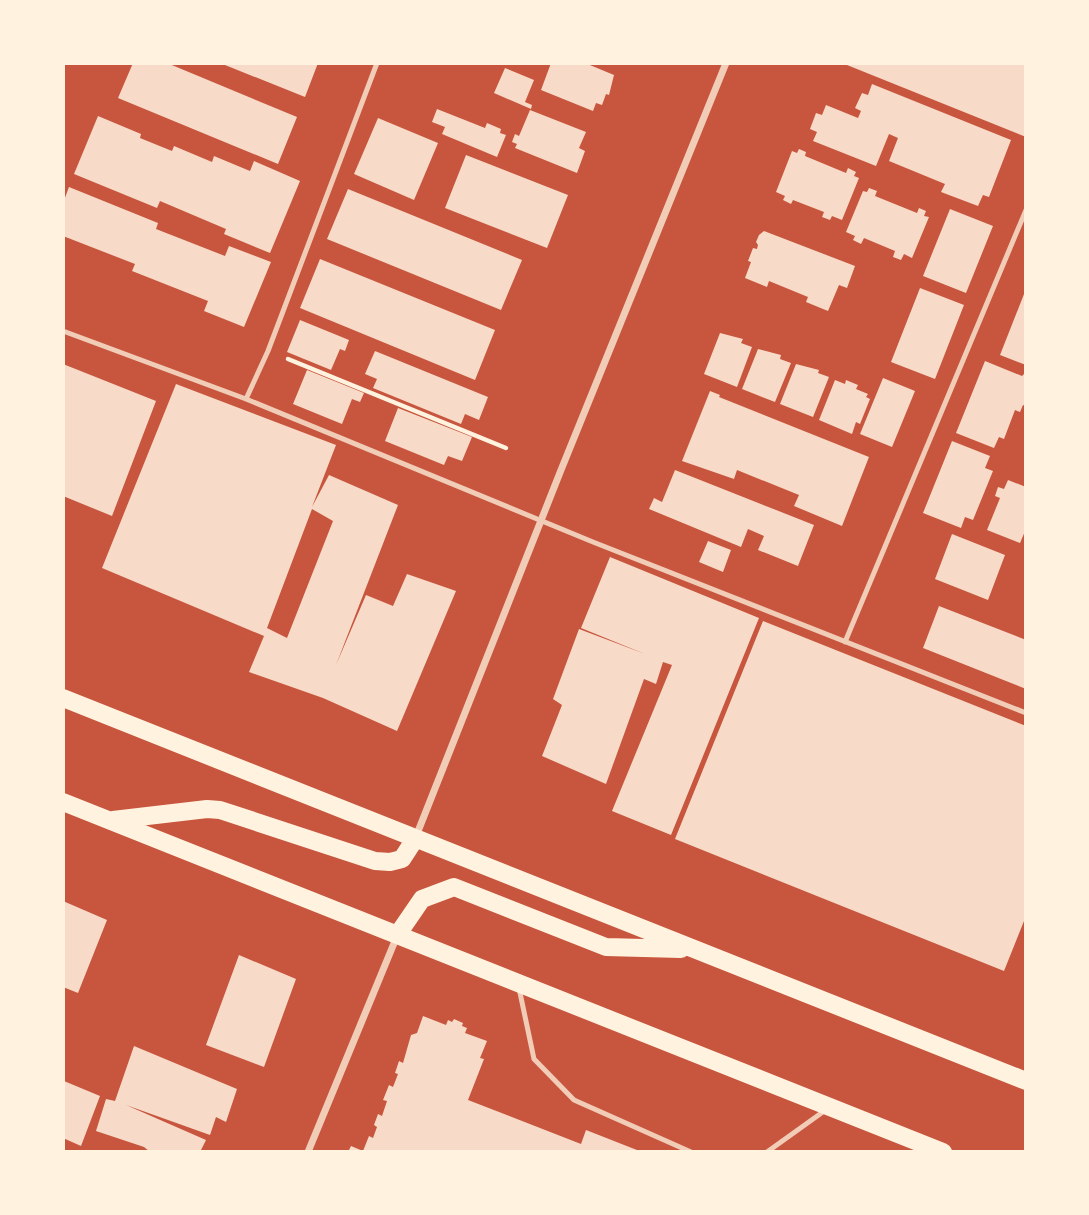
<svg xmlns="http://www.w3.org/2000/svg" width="1089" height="1215" viewBox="0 0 1089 1215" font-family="Rubik,sans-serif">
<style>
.building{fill:#f7dbc8;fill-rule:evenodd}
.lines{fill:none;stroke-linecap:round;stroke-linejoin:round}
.path{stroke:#fff3e0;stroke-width:4.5}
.service{stroke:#f1ccb7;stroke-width:5}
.minor{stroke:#f1ccb7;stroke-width:7}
.primary{stroke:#fff3e0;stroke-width:18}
</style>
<rect width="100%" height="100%" fill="#c8553d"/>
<path class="building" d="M133,63H167L297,117L278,164L118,98Z
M220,63H318L305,97Z
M551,63H585L614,75L609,95L606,94L602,105L596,103L593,111L541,90Z
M842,63H1026V137Z
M505,68L534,80L525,102L532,105L531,109L494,93Z
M872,84L1011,140L989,197L983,195L978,206L941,192L945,184L889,161L898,138L889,134L876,166L813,141L817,132L810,129L816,113L822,115L826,105L858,118L861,111L855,108L862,93L868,95Z
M437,109L485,128L487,123L501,129L500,133L506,135L497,157L442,134L445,127L432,122Z
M530,110L586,132L579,148L585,151L577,173L515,148L517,144L512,142L515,134L519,136Z
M98,116L141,134L140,138L172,151L174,146L212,162L214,156L250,171L254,161L300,181L270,253L224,234L226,229L160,201L157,208L74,174Z
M378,118L438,143L414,200L354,174Z
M799,149L806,152L805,156L846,173L848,168L856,172L854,176L859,178L842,220L832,216L830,220L822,217L824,212L793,200L791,204L783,200L785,196L776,192L792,151L797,153Z
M466,155L568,195L547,248L445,208Z
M69,187L158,223L156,229L225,256L229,246L271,262L244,327L204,311L208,301L132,271L135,264L63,236V203Z
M869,188L877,191L875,196L917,213L919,208L926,211L924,216L929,217L912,258L904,254L901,260L893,257L895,251L864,238L861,244L853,240L855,236L846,232L863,191L867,192Z
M348,189L522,260L501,310L327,239Z
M950,209L993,226L966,293L923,276Z
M764,231L855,266L847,288L839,285L828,311L806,302L808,297L769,281L767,287L745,278L751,262L748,261L753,248L757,249L758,245L756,242L759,235Z
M320,259L495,330L475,380L300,308Z
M920,288L964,305L935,379L891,362Z
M1026,289V365L1000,355Z
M300,320L349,340L345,351L340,349L331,370L287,352Z
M720,333L743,339L741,343L752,347L737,387L704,374Z
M758,349L781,355L780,359L791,363L775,402L742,389Z
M375,351L488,397L479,420L465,414L461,424L373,388L377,379L365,374Z
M985,361L1022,376L1024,374L1026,375V406L1023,405L1020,412L1015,410L1004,439L999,437L994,448L956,433Z
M63,364L156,401L112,516L63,496Z
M796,364L819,370L818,373L829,377L813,417L780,404Z
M307,370L364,393L360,402L352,399L342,424L293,404Z
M883,378L915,391L892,447L860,434Z
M835,380L845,384L846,380L858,385L856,389L868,394L866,397L870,399L860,424L856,422L852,434L819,420Z
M176,384L336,445L312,507L329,475L398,505L336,665L366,595L393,606L407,574L456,591L397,731L323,698L249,672L264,636L102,568ZM312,509L333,521L287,638L267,628Z
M710,391L720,395L719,397L869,457L842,526L794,506L799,495L737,470L734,479L682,461Z
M398,408L472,437L462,461L448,456L444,465L385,441Z
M952,441L990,456L985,468L993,471L973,520L965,517L961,528L923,513Z
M675,470L814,525L798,566L758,550L764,536L748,529L741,547L649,509L654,498L662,502Z
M1008,480L1026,487V529L1020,543L987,530L1000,498L995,496L998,487L1004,489Z
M952,534L1005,555L988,600L935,579Z
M708,541L731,550L723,572L699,562Z
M610,557L759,618L671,835L612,811L672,665L663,662L656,684L644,679L606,784L542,756L562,705L553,699L579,629L645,654L581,628Z
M939,606L1026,640V689L923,648Z
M763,621L1026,726V916L1004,971L675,839Z
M63,901L107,920L78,993L63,987Z
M239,955L296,979L264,1067L206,1045Z
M423,1016L446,1025L448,1020L452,1022L454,1019L463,1023L462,1026L467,1028L465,1033L487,1041L480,1058L484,1059L468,1100L581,1144L586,1130L642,1152H348L351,1146L363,1151L369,1136L373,1138L377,1127L374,1125L378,1114L382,1116L387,1101L383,1100L389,1085L393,1087L398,1074L395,1073L399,1061L403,1063L411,1035L417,1033Z
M134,1046L237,1089L226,1122L216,1117L210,1135L126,1105L206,1140L200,1152H150L144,1147L96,1131L106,1099L115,1101Z
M64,1081L100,1096L81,1146L63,1138Z"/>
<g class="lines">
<path class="path" d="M288,359L506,448"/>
<path class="service" d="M63,331L246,399L593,542L1026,713
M246,399L268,351L377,63
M845,642L1026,210
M519,988L534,1059L574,1100L691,1152
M767,1152L827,1109"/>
<path class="minor" d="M415,839L561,470L726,63
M308,1152L397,936"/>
<path class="primary" d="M63,698L1026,1081
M63,802L943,1152
M113,820L207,809L220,810L375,861L390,862L402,859L415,839
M398,934L422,899L454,887L606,947L681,949"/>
</g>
<rect width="1089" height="1215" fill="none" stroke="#fff3e0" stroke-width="130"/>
</svg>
